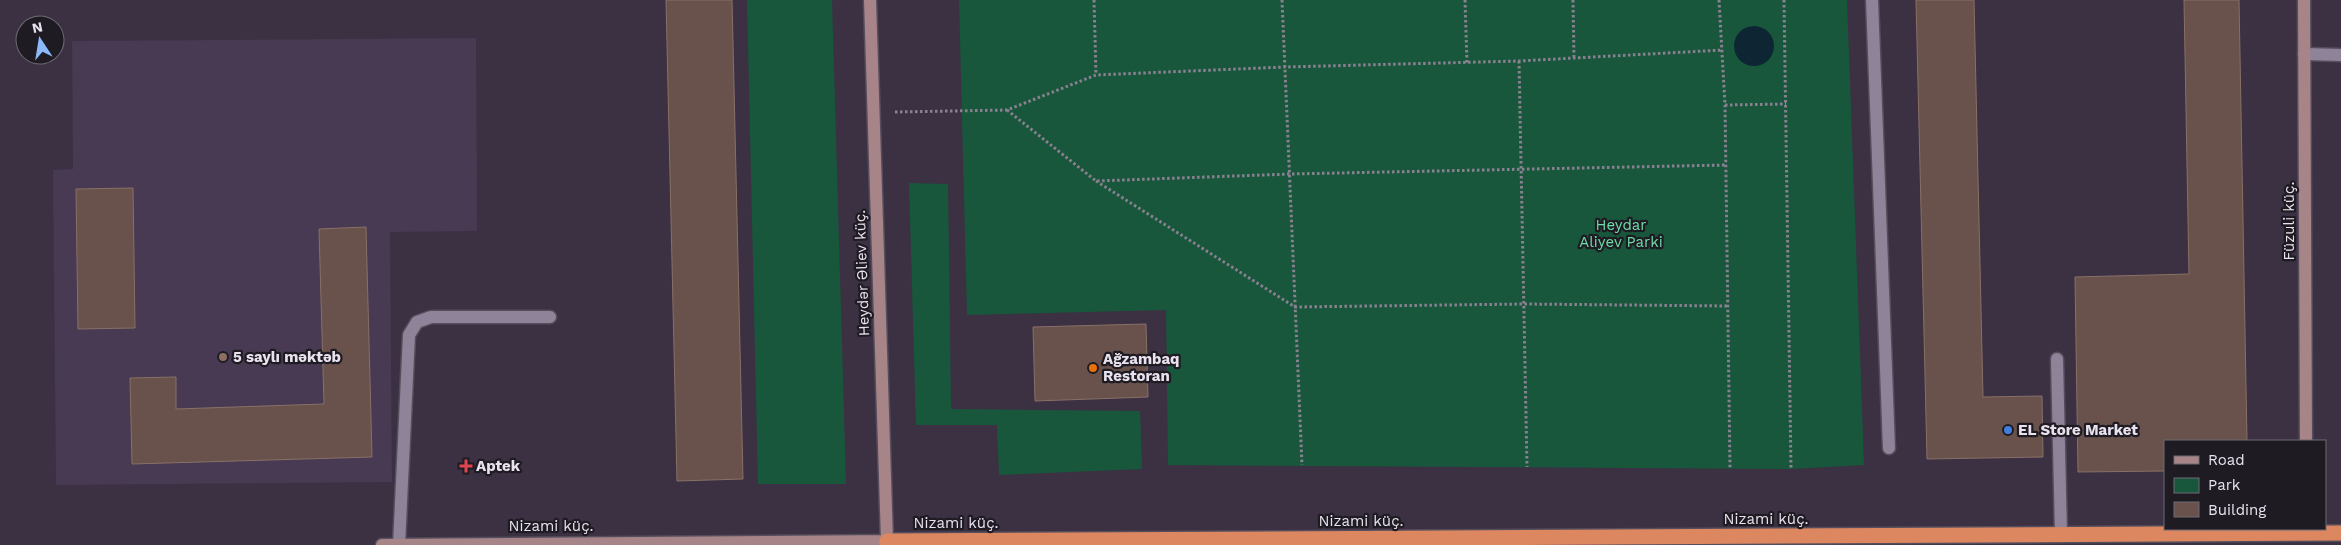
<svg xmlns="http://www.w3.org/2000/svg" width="2341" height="545" viewBox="0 0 2341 545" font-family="'Work Sans',sans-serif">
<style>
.built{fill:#473a52}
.green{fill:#18573c}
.water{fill:#0e2634}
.building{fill:#69524b;stroke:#897068}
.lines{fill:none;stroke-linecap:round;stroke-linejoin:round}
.lane-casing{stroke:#554d5c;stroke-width:15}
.street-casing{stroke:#554d5c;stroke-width:15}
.secondary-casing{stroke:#554d5c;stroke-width:15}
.highway-casing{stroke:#554d5c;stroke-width:18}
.path{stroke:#898190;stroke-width:3;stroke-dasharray:2.5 2.5;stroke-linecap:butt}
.lane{stroke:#8e8398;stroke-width:12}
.street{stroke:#8e8398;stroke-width:12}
.secondary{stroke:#a68487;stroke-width:12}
.highway{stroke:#dd8760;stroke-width:15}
.education-dot{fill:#8d6e63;stroke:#1f1b23;stroke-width:2}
.food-dot{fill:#e8710a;stroke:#1f1b23;stroke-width:2}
.shop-dot{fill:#3f7fe0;stroke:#1f1b23;stroke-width:2}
.health-dot{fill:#e0444e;stroke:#1f1b23;stroke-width:2}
.labels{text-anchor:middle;stroke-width:4.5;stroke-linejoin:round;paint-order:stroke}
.street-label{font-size:15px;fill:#e8e2ee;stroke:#1f1b23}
.park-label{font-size:15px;fill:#6ddda8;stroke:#1f1b23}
.poi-label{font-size:15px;font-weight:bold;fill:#e8e2ee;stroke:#1f1b23;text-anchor:start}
</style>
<rect width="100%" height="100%" fill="#3b3143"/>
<path class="built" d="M476,38L477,231L390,232L392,482L56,485L53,170L73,169L72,41Z"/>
<path class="green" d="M747,0H832L846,484H758Z
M959,0H1847L1864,465L1791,469L1168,465L1166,310L967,315Z
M909,183L948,184L951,409L1140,411L1142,469L999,475L997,425H916Z"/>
<path class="water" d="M1734 46a20 20 0 1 1 40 0a20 20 0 1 1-40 0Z"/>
<path class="building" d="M666,0H732L743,479L677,481Z
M1916,0H1974L1983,397L2042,396L2043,457L1927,459Z
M2184,0H2239L2247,441H2165V471L2078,472L2075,277L2189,274Z
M133,188L135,328L78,329L76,189Z
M366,227L372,457L132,464L130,378L176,377V409L324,404L319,229Z
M1146,324L1148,397L1035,401L1033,327Z"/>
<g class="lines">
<g class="lane-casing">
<path id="lane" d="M1872,0L1889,448
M2057,359L2061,535
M399,545L409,335L417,322L431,317H550"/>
</g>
<g class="street-casing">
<path id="street" d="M2304,54L2341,55"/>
</g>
<g class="secondary-casing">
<path id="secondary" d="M2304,0L2306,441
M382,545L887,541L870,0"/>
</g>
<g class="highway-casing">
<path id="highway" d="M887,545V541L2341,533"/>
</g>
<path class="path" d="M1094,0L1096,75
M1282,0L1302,465
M1465,0L1467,63
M1573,0L1574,59
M1719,0L1725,105L1730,468
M1784,0L1791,469
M1519,61L1527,467
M1725,105L1786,104
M1007,110L1096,181L1290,174L1726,165
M895,112L1007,110L1096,75L1285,67L1519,61L1723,50
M1096,181L1295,307L1524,304L1728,306"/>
<use href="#lane" class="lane"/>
<use href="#street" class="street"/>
<use href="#secondary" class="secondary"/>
<use href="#highway" class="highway"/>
</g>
<circle class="education-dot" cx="223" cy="357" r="5"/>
<circle class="food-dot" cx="1093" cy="368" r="5"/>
<circle class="shop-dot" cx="2008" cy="430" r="5"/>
<path class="health-dot" d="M463.5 458.5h5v5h5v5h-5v5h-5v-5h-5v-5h5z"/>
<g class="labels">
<g class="street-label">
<text transform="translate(2289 221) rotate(-90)" y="5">Füzuli küç.</text>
<text transform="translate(862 273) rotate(-92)" y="5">Heydər Əliev küç.</text>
<text x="1766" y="524">Nizami küç.</text>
<text x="1361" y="526">Nizami küç.</text>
<text x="956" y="528">Nizami küç.</text>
<text x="551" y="531">Nizami küç.</text>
</g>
<g class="park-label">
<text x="1621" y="230">Heydar<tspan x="1621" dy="17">Aliyev Parki</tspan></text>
</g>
<g class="poi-label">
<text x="233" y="362">5 saylı məktəb</text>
<text x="1103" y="364">Ağzambaq<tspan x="1103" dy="17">Restoran</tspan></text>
<text x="2018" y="435">EL Store Market</text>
<text x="476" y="471">Aptek</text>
</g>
</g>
<rect x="2164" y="440" width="162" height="90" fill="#1f1b23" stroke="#6f6b74"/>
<rect x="2174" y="456" width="25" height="8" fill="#a68487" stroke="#6f6b74"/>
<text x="2208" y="465" font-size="15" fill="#e8e2ee">Road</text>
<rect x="2174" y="478" width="25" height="15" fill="#18573c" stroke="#6f6b74"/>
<text x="2208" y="490" font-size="15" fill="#e8e2ee">Park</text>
<rect x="2174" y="502" width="25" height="15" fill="#69524b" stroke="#6f6b74"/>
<text x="2208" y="515" font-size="15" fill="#e8e2ee">Building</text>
<g transform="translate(40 40) rotate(348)"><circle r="24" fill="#1f1b23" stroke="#6f6b74"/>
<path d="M0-4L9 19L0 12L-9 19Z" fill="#8abafc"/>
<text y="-8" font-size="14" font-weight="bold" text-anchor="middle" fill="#e8e2ee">N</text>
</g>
</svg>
